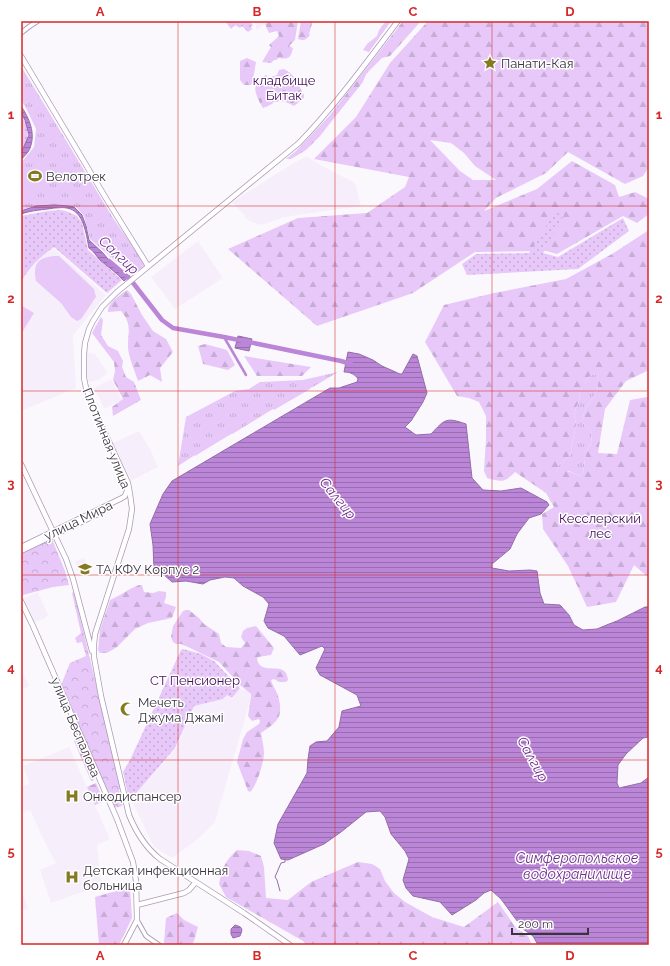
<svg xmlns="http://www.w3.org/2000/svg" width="670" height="966" viewBox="0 0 670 966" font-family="Raleway,sans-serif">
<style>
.built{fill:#f7eefc}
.grass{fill:url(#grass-tufts)}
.forest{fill:url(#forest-firs);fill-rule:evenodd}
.cemetery{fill:url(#cemetery-stones)}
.park{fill:url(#park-crowns)}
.garden{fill:url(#garden-dots)}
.pitch{fill:#e7c8f9}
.water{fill:url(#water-rules);stroke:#956daa}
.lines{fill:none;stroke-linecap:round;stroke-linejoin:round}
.stream{stroke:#956daa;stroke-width:1}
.canal{stroke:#bb85d8;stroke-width:2.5}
.river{stroke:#bb85d8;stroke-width:4.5}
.minor-casing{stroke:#ab9ab5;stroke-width:5.5}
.major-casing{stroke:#ab9ab5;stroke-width:6}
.minor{stroke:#fff;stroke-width:3.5}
.major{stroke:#fff;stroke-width:4.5}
.grid{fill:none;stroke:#d62828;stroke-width:1;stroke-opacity:0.55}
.labels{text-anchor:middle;stroke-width:3;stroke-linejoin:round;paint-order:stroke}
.poi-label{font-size:13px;fill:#3b343f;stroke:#fff;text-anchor:start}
.park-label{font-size:13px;fill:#430f59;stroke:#fff}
.street-label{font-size:13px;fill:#3b343f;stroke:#fff}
.water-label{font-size:14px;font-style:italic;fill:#6d2a8b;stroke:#fff}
.neatline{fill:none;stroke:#d62828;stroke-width:1.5}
.grid-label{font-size:13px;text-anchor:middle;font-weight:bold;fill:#d62828}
</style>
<defs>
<pattern id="grass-tufts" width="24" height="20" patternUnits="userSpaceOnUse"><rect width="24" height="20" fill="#e7c8f9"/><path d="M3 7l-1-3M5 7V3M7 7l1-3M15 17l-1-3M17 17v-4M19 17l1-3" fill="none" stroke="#c7acd6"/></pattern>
<pattern id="forest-firs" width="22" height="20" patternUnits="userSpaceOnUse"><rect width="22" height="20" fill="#e7c8f9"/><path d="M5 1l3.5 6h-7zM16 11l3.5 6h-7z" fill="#c7acd6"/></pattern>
<pattern id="cemetery-stones" width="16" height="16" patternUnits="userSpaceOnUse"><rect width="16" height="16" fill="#e7c8f9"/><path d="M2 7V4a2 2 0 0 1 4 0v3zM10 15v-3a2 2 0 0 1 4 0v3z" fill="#c7acd6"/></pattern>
<pattern id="park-crowns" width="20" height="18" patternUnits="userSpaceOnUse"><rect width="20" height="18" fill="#e7c8f9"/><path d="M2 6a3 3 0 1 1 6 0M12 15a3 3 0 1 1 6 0" fill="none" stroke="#c7acd6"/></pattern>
<pattern id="garden-dots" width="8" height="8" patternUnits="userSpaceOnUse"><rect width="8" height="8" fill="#e7c8f9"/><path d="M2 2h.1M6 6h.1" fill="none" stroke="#c7acd6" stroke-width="1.8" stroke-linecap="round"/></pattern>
<pattern id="water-rules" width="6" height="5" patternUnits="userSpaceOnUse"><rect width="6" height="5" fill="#bb85d8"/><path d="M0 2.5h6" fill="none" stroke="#996eb1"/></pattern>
</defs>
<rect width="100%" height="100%" fill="#fbf8fd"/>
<path class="built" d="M254,21H271L262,26L257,30L256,28V24Z
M306,156L324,167L355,183L361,206L284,217L261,225L249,221L232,202L284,169Z
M198,241L223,278L175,309L151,277Z
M53,248L106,295L73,335L76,388L21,411V282L25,274L38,259Z
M87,352L95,354L108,373L98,380L91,382H88L86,368Z
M111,379L122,400L104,409L94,388Z
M139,431L150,449L158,467L131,481L113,443Z
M84,558L90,571L83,574L80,567L78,568L75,562Z
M38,592L48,615L45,617L46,618L34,622L24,598Z
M21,669L29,686L21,690L23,694L21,695Z
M240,688L243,690H246L249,692L251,695L249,705L215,822L198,839L172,858L154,847L131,799L176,748L194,706L223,699L227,695L232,699Z
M69,747L110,839L97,845V847L102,885L51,903L40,870L56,863L45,843L30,810L24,812L21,808V787L30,783L23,766Z
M21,889L28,908L21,911Z"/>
<path class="grass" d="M21,66L113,218L143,261L144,266L133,274L113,259L90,239L84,216L77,208L73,206L68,205H49L32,207L21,210V163L34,147L36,129L26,108L21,100Z
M338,372L313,387L310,388V389L274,410L273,409L234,433L231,434L195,456V455L178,466L186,417L235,391L249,389L260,382L303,380Z
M592,374L596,375C604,390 588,401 584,413C583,416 583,420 583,423L592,433L591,443L586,453L583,473L580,476L573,473L569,471L556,475V472L559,465L570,456L576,424L574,415L576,408L579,401L580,393L587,379Z"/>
<path class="forest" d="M271,21H298L295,40L289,46L293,48C291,57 289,60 279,58L276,60H274L271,63L262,62L271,47L269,45L279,36L277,31L269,33L265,24Z
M301,21H312V24L309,34L310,35C306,40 304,41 298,39Z
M386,21H393L389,24L369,52L363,50L367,44L377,36L379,30Z
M403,21H421L390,56L382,58L366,74L363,82L331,122L320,136L306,150L291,159H286L296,151L330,115Z
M428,21H649V167L643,176L625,184L568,152L546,173L496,198L484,211L537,189L572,161L615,185L619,197L635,192L649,199V214L637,223L623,216L557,254L546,251L475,252L413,293L317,326L228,249L298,218L367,213L405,187L409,177L314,159L356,117L390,63ZM430,140L451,143L464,153L475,166L496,180H473L460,171Z
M247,58L256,62L253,80L251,85H244L240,80V61Z
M649,230V370L626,381L605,409L598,453L617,454L630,400L647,397L649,399V578L634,565L616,602L587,607L568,566L543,529L542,514L554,507L546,493L515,472C504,483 502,482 487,478L484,471L486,439V416L479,402L469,398L457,396L425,342L444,305L494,293L566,279L612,254ZM592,374L596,375C604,390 588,401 584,413C583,416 583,420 583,423L592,433L591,443L586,453L583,473L580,476C571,473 564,467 556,475V472L559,465L570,456L576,424L574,415L576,408L579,401L580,393L587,379Z
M127,290L131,294L142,315L153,331L166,339L173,352L160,368L162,382L150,375L138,381C135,372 131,363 129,354C125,337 135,327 121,311L108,312C107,303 120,295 127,290Z
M101,317L103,320L101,335L108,346L118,351L123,361L122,367L126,377L134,382L141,400L113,416L112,407L123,399L113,380L115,371L114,362L92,333Z
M205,344L227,350L235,365L228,370L203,364L198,346Z
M244,356L311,367L302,376H257Z
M139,585H142L144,592L153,593L159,591L166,592V597L164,603L176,607L172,618L148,623L135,629L117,647L107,653H100L98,650L100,630L110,600L120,595L130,589Z
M186,610H189L199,618L204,624L219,634L221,643L226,647L241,648L245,643L241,637L243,631L247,628L256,626L274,648L271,655L258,657L257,659C261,678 286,658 288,680L286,682H279L274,679L271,680C272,684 274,687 276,691C280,699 283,714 276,721C272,726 266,729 261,733C262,740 264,746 264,753C264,761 257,786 250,792L248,791L237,762L243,739L247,732L259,724L260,721L259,719L252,721L248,716L251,697V694L240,685L219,662L188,647L181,644H176L173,642L171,637L173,626L183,611Z
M75,739H78L94,779L93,781H91L74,741Z
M96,783L104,801L95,805L87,787Z
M237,850L249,851L261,856L264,867L266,898L288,900L311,882L358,862L372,864L380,869L385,881L394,893L405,902L432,917L464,927L498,902L516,928L528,936L532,945H306L303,941L226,897L219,884C222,868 225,861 237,850Z
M130,887L132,918L119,945H99L95,897Z
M177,913L184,920L198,927L194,941L191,945H167L164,943L166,918Z"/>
<path class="cemetery" d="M284,69C294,73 299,86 304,95V98L294,106C288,103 282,99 276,102L275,101C272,105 267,106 263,108C260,103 253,91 256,86C257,83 261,81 263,79L262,77L266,75L268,78L277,75L279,70Z"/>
<path class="park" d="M52,539L65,571L69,585L53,587L23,595L21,591V554Z
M74,592L121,788L119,790L123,804C121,808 116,808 113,806L61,685L70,663L86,656L82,642L77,643L75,638L81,633L72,593Z"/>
<path class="garden" d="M225,21H249L253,25L251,27L252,29L248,32L242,26L240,28L235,25L231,29Z
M21,115C27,125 30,130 26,142C24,146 23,148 21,151Z
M60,210L66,211L77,216L82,223L88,250L122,280L107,293L54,247C40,257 30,266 21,282V216L48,211Z
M555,212L564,215L543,253L558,257L623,218L629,231L578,269L467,275L462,264L476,254L529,253Z
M183,649L201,654L214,661L240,688L232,698L227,695L223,699L194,706L175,748L131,799L128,795L123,772L130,760L181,650Z"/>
<path class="pitch" d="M39,163C43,163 45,163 48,166C57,179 18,205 22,178L35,164Z
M54,256H59L94,289L96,297L81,319L77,321L71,317L61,303L36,281C35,277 35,275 35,271C35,260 44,257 54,256Z
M22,306L34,313L21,334V307Z"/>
<path class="water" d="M21,106C29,118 36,133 30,148C29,152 24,156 21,160V153L29,135L25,120L21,113Z
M55,205L70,206L74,207L82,215L86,226L89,240L103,253L117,270L125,275L130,276L124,281C117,273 108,267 100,260C96,256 94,251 89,248C86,234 84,211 67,208C62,207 59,208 54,208C43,210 32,210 21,214V211L36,206Z
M238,336L252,339L249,351L235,348Z
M348,352L359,354L373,360L382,366L400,374H402L413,354L417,356L427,393L423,402L411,421L405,427L416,435L431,434C445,419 446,417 466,424L472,478L483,490L501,491L521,488L547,502L549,505L541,514L529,518L517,534L510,549L492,564V568L509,571L530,570L537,571L540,593L544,604L560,605L569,615L574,625L583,630L597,629L609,624L617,621L645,607H649V737L643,738L626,754L618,765L617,783L619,788L641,783L649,777V945H538L533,936L523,929L501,899L491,890L484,893L476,900L452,915L440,902L413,896L406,888L403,880L409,859L405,851L391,834L385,817L380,811L366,812L341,832L324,844L288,860L281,859L274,843L278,824L307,773L308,759L310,746L316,742L327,741L339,727L342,711L361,706L357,695L320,675L316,668L325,649L322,646L300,655L284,636L268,628L264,621L269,604L263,597L243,586L234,578L225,577L210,580L203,584L186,581L172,582L162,573L154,570L153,545L150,524L163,494L172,481L330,388H339L357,382L358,379C355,374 350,372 344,372Z
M235,925C243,927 243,929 240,936L233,938L231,934V929Z"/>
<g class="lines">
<path class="stream" d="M280,891L277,880L275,877L281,863L285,862V859"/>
<path class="canal" d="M224,337L246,375"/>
<path class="river" d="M109,261L130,279L162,320L173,328L224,337L341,361L351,364"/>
<g class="minor-casing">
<path id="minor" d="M21,33L30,26L38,21
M137,920L146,936L159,945"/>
</g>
<g class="major-casing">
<path id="major" d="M21,56L107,200L148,266
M21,464L66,559L73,579L92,651
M21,547L122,498L125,496L128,488
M21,551L102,512
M21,601L33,626L117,819L133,862L136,881L137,920L124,945
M137,905L184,893L189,890L195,883
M290,945L244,913L160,859C146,848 136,832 129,815L101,696L94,657V644L95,634L129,529L132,509L130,494L128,483L93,407L86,388L84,378V354L85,343L89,329L93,321L102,307L117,292L299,143C335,106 366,63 398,21"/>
</g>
<use href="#minor" class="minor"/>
<use href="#major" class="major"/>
</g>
<path class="grid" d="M178,21V945M335,21V945M492,21V945M21,206H649M21,391H649M21,575H649M21,760H649"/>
<defs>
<g id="sight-bare" transform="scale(1.08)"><path d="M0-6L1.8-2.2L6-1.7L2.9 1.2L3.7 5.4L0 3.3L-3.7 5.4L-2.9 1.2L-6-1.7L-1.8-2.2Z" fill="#847b20" stroke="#fff" stroke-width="2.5" paint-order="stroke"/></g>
<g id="stadium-bare" transform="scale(1.08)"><path d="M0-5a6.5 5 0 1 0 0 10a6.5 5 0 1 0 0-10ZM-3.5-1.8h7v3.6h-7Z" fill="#847b20" stroke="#fff" stroke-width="2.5" paint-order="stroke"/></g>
<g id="university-bare" transform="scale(1.08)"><path d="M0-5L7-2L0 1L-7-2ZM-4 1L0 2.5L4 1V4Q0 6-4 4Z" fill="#847b20" stroke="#fff" stroke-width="2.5" paint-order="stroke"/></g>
<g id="mosque-bare" transform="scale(1.08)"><path d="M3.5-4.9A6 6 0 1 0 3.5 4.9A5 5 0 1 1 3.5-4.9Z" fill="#847b20" stroke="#fff" stroke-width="2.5" paint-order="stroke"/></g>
<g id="hospital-bare" transform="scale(1.08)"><path d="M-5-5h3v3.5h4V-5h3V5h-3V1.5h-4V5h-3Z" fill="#847b20" stroke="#fff" stroke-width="2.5" paint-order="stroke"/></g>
</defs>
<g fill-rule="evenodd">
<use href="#sight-bare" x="490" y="63"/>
<use href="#stadium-bare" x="35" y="176"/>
<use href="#university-bare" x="85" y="569"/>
<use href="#mosque-bare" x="127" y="709"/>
<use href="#hospital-bare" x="72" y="796"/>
<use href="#hospital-bare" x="72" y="877"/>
</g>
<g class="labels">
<g class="poi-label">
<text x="501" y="68">Панати-Кая</text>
<text x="46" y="181">Велотрек</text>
<text x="96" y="574">ТА КФУ Корпус 2</text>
<text x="138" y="707">Мечеть<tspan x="138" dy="15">Джума Джамі</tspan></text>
<text x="83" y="801">Онкодиспансер</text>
<text x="83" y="875">Детская инфекционная<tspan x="83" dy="15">больница</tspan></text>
</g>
<g class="park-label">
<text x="284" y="85">кладбище<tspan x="284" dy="15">Битак</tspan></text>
<text x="600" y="523">Кесслерский<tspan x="600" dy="15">лес</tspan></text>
<text x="195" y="685">СТ Пенсионер</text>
</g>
<g class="street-label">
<text transform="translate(107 438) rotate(68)" y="5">Плотинная улица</text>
<text transform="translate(78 520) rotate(-26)" y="5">улица Мира</text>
<text transform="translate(76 727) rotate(67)" y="5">улица Беспалова</text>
</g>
<g class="water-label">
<text transform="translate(119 255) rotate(43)" y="5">Салгир</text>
<text transform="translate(338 498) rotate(51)" y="5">Салгир</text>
<text transform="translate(533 759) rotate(61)" y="5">Салгир</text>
<text x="577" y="863">Симферопольское<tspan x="577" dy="16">водохранилище</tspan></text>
</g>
</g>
<rect width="670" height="966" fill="none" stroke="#ffffff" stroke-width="44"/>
<path d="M512 928v6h76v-6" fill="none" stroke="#3b343f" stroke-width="2"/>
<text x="518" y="928" font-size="12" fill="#3b343f" stroke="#ffffff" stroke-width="3" paint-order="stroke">200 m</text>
<rect x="22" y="22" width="626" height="922" class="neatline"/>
<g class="grid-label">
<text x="100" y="16">A</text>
<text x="257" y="16">B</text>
<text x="413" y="16">C</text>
<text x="570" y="16">D</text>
<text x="11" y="119">1</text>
<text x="659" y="119">1</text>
<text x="11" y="303">2</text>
<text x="659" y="303">2</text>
<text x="11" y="488">3</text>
<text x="659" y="488">3</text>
<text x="11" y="672">4</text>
<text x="659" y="672">4</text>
<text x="11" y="856">5</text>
<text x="659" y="856">5</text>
<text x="100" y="960">A</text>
<text x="257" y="960">B</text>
<text x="413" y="960">C</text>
<text x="570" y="960">D</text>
</g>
</svg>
